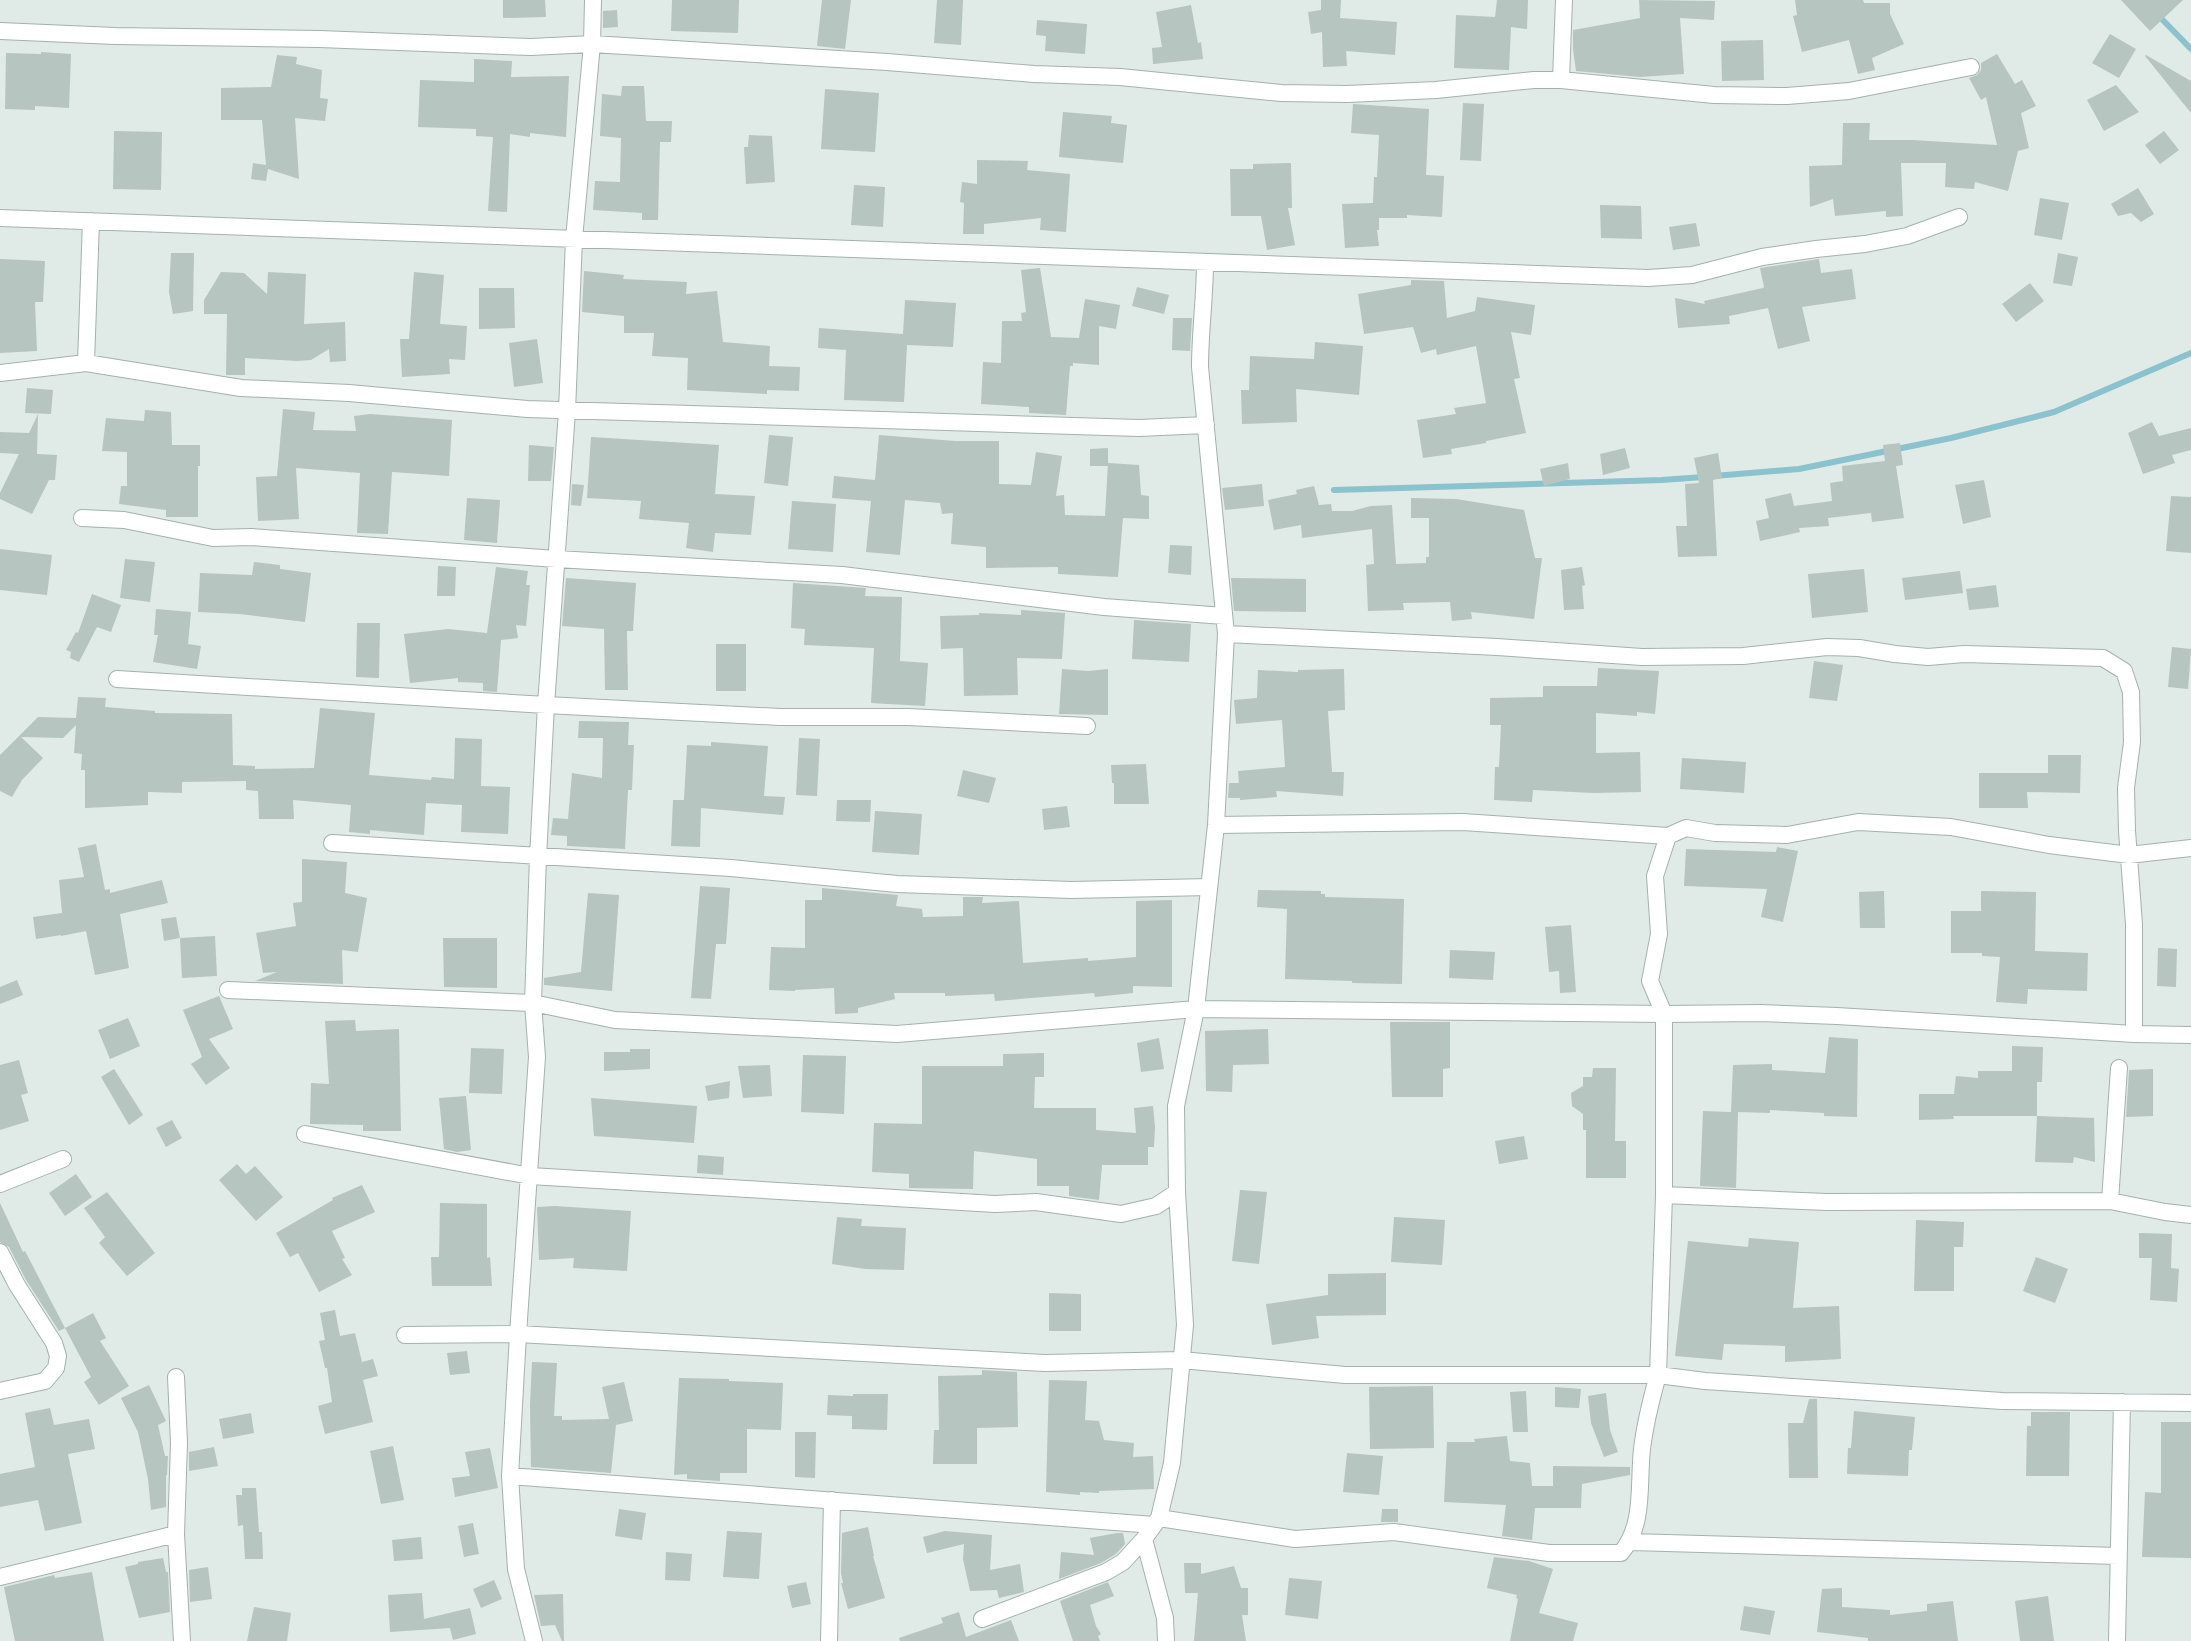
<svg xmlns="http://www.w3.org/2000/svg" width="2191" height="1641" viewBox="0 0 2191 1641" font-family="'Golos Text',sans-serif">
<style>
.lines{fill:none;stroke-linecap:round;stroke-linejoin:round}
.stream{stroke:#8ac2cd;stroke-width:6}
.building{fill:#b6c5bf}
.street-casing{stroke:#a3b2ad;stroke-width:18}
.street{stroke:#fff;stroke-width:16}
</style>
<rect width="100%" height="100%" fill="#e0eae6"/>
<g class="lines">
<path class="stream" d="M2157,14L2191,49
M1714,476L1799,469L1951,438L2054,412L2191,353
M1334,490L1662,480L1703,477"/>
</g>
<path class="building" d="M503,0H545L546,17L503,18Z
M672,0H739L738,33L671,31Z
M822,0H851L845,49L817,46Z
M937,0H963L961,45L934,43Z
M1321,0H1341L1340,18L1397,22L1395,55L1346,51L1347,66L1323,67L1322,32L1311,34L1308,12L1321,10Z
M1497,0H1528L1527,29L1511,27L1509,70L1454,68L1456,15L1495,17Z
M1639,0L1715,1L1714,20L1680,18L1684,74L1640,77L1576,71L1573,49V30L1640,18Z
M1795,0H1863L1864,3H1890V14L1904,44L1872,58L1875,70L1858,74L1849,40L1802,52L1793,16L1797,15Z
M2121,0H2183L2150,31Z
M1191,5L1198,43L1201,42L1203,59L1153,64L1152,48L1162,47L1156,12Z
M617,10L618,27L603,28V11Z
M1037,20L1087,24L1085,54L1045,51L1046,36L1036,35Z
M2110,34L2136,49L2119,78L2092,63Z
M1763,40L1764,80L1722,81L1721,41Z
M41,52L71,54L69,108L35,106V110L5,109L6,53L41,54Z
M1997,54L2015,84L2022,80L2036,106L2021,113L2029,148L2018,151L2008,191L1975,182L1974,189L1945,187L1946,163H1901L1903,216L1886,217V211L1835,216L1833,199L1810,207L1809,166L1842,165L1843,123H1870L1869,140H1912L1997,145L1986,97L1981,100L1969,78L1977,75L1981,70V63Z
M277,55L297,57L296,64L322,70L320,98L328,99L325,121L295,118L299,179L268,169L266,181L251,179L253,163L266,165L262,120H221V88L271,87Z
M2146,55L2191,81V113L2145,56Z
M474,59L512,61L511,77L569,76L566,137L530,133V137L510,134L507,212L488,211L493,137L476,136V129L418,127L420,80L474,82Z
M2116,85L2139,112L2104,131L2087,100Z
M622,86H644L646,121H672L671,142H660L658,220H642V213L593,210L595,181L620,182L621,138L600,136L602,94L621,96Z
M825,89L879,93L875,152L821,149Z
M1463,103L1484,104L1481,161L1460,160Z
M1353,104L1429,109L1426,175L1444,176L1442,217L1407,215V218H1379V230H1377L1379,246L1345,248L1342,204L1373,203L1374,177H1377L1379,135L1351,133Z
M1063,112L1112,116L1111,123L1127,125L1123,163L1059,157Z
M114,131L162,132L161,190L113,189Z
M2164,131L2179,150L2160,164L2145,145Z
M749,135L772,136L775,182L746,184L744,147H748Z
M977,160L1028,161L1027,170L1070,174L1066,232L1040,230L1041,218L984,224V234H963L964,203L960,202L962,182L977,184Z
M1291,163L1292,208H1288L1295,245L1267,250L1261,216H1231L1230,169H1253V164Z
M854,185L885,187L883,227L851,225Z
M2138,188L2154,214L2141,222L2131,213L2118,216L2111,204Z
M2040,198L2069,203L2062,240L2034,235Z
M1600,205L1641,206L1642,239L1601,238Z
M1696,223L1700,246L1673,250L1669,227Z
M171,253H194L193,311L173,314L169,292Z
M2058,253L2078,257L2072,286L2053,283Z
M0,259L45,261L43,302H35L37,351L0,353Z
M1819,259L1821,273L1852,269L1856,299L1802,307L1810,341L1778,349L1768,308L1729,316L1730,324L1678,328L1675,298L1705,304L1704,301L1763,288L1764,287L1760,268Z
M1040,268L1051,337L1079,338L1085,299L1120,305L1116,329L1099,326V365L1073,363V366H1070L1066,415L1029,413V407L981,404L983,362L1001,363L1002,321H1022L1021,313L1026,312L1021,270Z
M584,271L624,275L623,279L687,282L686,294L717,291L723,342L770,346L769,366L800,367L799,391L767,390V394L687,390L688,358L652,356L654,333H624V316L582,312Z
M221,272L244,273L267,294L268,272L306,274L304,324L345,322L346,361L330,362L329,349L311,360L297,361L245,358V375H226L227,314H204V300Z
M414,272L444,275L440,324L467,326L465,360L449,359L450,374L402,377L400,339H409Z
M1411,280L1444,281L1447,318L1475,311L1477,297L1535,305L1531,335L1511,332L1520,378L1514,379L1526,433L1486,441V443L1451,449L1452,454L1423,458L1417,420L1456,414L1454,408L1486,403L1476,346L1437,355L1436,349L1421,353L1413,327L1364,334L1358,294L1411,285Z
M2030,283L2044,301L2016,322L2002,304Z
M1137,287L1169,295L1164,314L1132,306Z
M479,288H514L515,328L479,329Z
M905,300L956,303L953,347L907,345L904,402L844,400L846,350L818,348L819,328L903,334Z
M1173,318H1192L1190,351L1172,350Z
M537,339L543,383L514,387L509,343Z
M1315,342L1363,346L1359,395L1296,389L1297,422L1242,424L1241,390H1249L1250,356L1314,359Z
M27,388L53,390L51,414L25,413Z
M283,409L315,412L313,430L356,431L354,416L370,414L452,420L449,476L392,472L388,534L357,533L360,473L296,468L299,519L258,521L256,477L277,476Z
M145,410L171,412L172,445H200V466H198V517H166V510L119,504L121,486H127V452L102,451L106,418L144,421Z
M38,414L37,454L57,455L55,480H49L32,514L0,499V493L19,454L0,453V432L29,433Z
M2152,422L2159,436L2191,428V450L2172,455L2175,463L2143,474L2128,433Z
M769,435L793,437L788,486L764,483Z
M879,435L955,441H999V484L1031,485L1036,452L1062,456L1056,496L1064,495L1065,515L1105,516L1108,463L1139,465L1141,495L1149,496V519L1123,518L1118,577L1058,574V567L986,568V547L951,544L953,513L942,514L940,503L905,500L900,555L866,552L871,501L832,498L834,476L875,480Z
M591,437L719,445L715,494L755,496L751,535L715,533L713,552L686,548L689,523L639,519L641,501L587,498Z
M1900,443L1903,465L1896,466L1904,518L1872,522L1871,513L1828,518L1829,526L1799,528L1800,532L1760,541L1756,521L1769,518L1765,499L1791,493L1794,506L1832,501L1830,483L1843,481L1842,466L1885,461L1883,445Z
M529,445L554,447L551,481H528Z
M1108,448V466H1090V449Z
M1625,448L1630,468L1603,475L1600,454Z
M1718,453L1722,478L1713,480L1717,556L1678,557L1676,526H1687L1685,484L1699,483L1694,458Z
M1568,463L1570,479L1544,486L1540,469Z
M1984,480L1991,517L1963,524L1955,485Z
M572,484L584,485L581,506L571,505Z
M1262,484L1264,506L1225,510L1222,488Z
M1314,486L1319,505L1331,504L1332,511H1352L1371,506L1392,505L1396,564L1426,563V557H1429V518H1411V498L1456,499L1524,510L1535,558H1542L1534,619L1471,612L1472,619L1452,621L1450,602L1403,603L1404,610L1368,611L1366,565L1374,564L1372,529L1302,538L1301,525L1274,530L1268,500L1297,494L1296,490Z
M2171,496L2191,497V553L2166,551Z
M467,498L500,500L497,543L464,540Z
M792,501L836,504L833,552L788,549Z
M1170,545L1192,546L1191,575L1168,573Z
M0,549L52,555L47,595L0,590Z
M125,559L155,562L150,602L120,598Z
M254,562L280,565V569L311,573L305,622L240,614L198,612L200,573L252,575Z
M438,566L456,567L455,596H437Z
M496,567L528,571L526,585H530L526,626L516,625L518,638L501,640L497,692L483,691V683L458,682V678L410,683L404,634L448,629L487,633Z
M1582,567L1585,585L1582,586L1584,609L1564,610L1561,570Z
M1864,569L1868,612L1812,618L1808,574Z
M1960,571L1963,593L1905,600L1902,578Z
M566,578L636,583L633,631H627L628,690H605L604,629L562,626Z
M1231,578L1306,579V612L1234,611Z
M793,583L866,588L865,596L902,597L900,661L928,663L925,706L871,703L874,648L804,645L805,629L791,628Z
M1996,585L1999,607L1969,610L1966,589Z
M92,594L121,605L111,632L97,627L79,662L70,658L71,652L66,650L76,632L78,633Z
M156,609L191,612L188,644L201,646L197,669L153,662L158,635H154Z
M1021,610L1065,613L1062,659L1017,658L1018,695L964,696L963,648L941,649L940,616L979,615V613L1021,615Z
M1134,620L1191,624L1189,662L1132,659Z
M357,623H380L379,678L356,677Z
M716,644H746V691H716Z
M2172,647L2191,649L2188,689L2168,687Z
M1814,661L1843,665L1837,701L1809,698Z
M1598,668L1659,671L1655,714L1637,712V716L1596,713V753L1640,752L1641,792L1593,793L1533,790L1532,802L1494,800L1495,767H1499L1501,725H1490V698L1543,697V686H1597Z
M1062,669L1088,671L1108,669V715L1059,714Z
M1344,669L1345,710L1328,711L1332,772H1344L1343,796L1276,791L1277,797L1240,800V798H1228L1229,783H1239L1238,771L1285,767L1282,720L1236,724L1234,700L1257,698L1258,670L1298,672V670Z
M78,697L106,698L105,707L155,711V713L232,714L233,765L255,766V769L314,768L320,708L375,713L369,775L431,780L432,777L454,779L455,738L482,739L481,786L510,787L508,834L461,832L462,805L426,803L424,835L370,830V834L349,832L351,805L293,800L294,819H259L258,791L246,790V781L182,782V793L148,792V805L85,808V770H81L82,754L74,753L76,725L63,738L21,737L43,758L22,780L12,797L0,791V755L38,717L76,718Z
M579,721L629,722L628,745H634L632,790H628L625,849L567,846V836L551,835L553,818L568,819L572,773L602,778L603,738H578Z
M799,738L820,739L817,796L796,795Z
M711,742L768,746L764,796L785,797L783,815L701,808L700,847L671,846L673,800H684L687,745L711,746Z
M2048,755H2081L2080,793L2027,792L2028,808H1979V773H2048Z
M1682,758L1746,762L1744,793L1680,789Z
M1146,764L1149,804H1114V783H1112L1111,765Z
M963,770L996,778L989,803L957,796Z
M837,800H871L870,822L836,821Z
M1067,806L1070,827L1044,830L1042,809Z
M875,811L922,814L919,855L872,852Z
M96,844L105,890L110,889V893L162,880L168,903L120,914L129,968L95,975L86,931L61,936V935L36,939L33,917L62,913L59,880L84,877L78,848Z
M1777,847L1798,851L1783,922L1761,917L1767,889L1684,886L1686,849L1776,852Z
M302,859L347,862L345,893L367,898L358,952L342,950L343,984L255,981L277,972L263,973L256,933L296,926L293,903L302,902Z
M700,886L730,888L726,944H716L711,999L691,998Z
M822,888L898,895L896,906L922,909L923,917L963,916V897H983L982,903L1019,901L1023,963L1088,958V961L1136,957V901L1172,900V987L1133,986V993L1095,997L1094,993L995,1001L994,994L945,996V993H894L895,999L858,1008V1013L835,1014L834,988L795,990V991L769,990L771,947L805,948V900H822Z
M1258,890L1321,891V894H1325V897L1404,899L1402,984L1352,983V981L1285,979L1287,909L1257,907Z
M1884,891L1885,928H1860L1859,892Z
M1981,891L2036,892L2035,951L2088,953L2087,991L2028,989L2027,1004L1996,1002L2000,957L1982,956V953H1951V911H1981Z
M588,893L619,895L612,991L544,985V978L581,972Z
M176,917L180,938L164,941L161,919Z
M1571,925L1576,992L1560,993L1559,971L1549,972L1545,927Z
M215,936L217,976L182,978L180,938Z
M443,938H497V988L444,987Z
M2158,948L2177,949L2176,987L2157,986Z
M1450,950L1495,952L1493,980L1449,978Z
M17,980L23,995L0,1004V987Z
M219,996L233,1029L209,1039L230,1068L206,1085L191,1064L202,1057L183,1010Z
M128,1018L140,1046L110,1059L98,1030Z
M355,1020L356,1031L399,1029L401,1131H363V1125L310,1124L311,1083L329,1084L325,1021Z
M1390,1022H1450V1068L1443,1069V1097H1392Z
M1268,1029L1269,1064L1233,1065L1232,1092L1206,1091L1205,1031Z
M1829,1037L1858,1039L1857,1117L1824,1116V1113L1770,1110V1113L1738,1112L1736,1188L1700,1186L1703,1111L1731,1112L1733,1065L1772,1064V1070L1825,1073Z
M1159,1038L1164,1069L1141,1072L1137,1043Z
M2012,1046L2043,1047L2042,1082H2037V1116H1953L1954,1119L1919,1120V1094H1954L1956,1076L1978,1078V1071H2012Z
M471,1048L504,1049L502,1094L469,1093Z
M630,1049H650V1069L604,1071V1052H630Z
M1044,1053V1077H1035L1034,1108H1096V1130L1136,1133L1134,1108L1153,1106L1155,1127L1154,1147H1148V1165H1102L1099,1200L1069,1196V1186H1037V1159L974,1151L973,1189L909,1188V1174L872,1172L874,1123L922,1124V1066H1003V1054Z
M803,1055L846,1056L844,1114L801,1112Z
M19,1060L28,1093L21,1095L29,1121L0,1130V1065Z
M770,1065L772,1096L743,1098L738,1066Z
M1593,1068H1616L1615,1141H1626V1178H1586V1130H1583V1114L1572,1106L1571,1093L1583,1086V1077H1592Z
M114,1069L143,1115L129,1125L101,1077Z
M2153,1069V1116L2126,1117L2129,1070Z
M730,1081L729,1098L708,1101L705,1086Z
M466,1096L471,1150L457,1152L444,1149L439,1098Z
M591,1098L697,1106L694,1143L594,1136Z
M2037,1116L2094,1118L2095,1162L2074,1157L2073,1163L2035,1162Z
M172,1120L182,1138L166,1147L156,1128Z
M1524,1136L1528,1159L1499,1164L1495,1141Z
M698,1155L724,1157L723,1175L697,1173Z
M237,1164L246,1174L255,1166L283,1197L256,1221L219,1180Z
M76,1174L92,1197L65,1216L49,1193Z
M362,1185L375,1212L332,1231L345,1258L342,1259L352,1275L319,1292L298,1253L290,1257L276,1233L333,1200L332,1198Z
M1240,1190L1267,1192L1259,1264L1232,1261Z
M107,1192L155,1253L127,1276L99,1243L105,1237L84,1208Z
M0,1203L23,1252L25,1251L65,1328L59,1331L26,1280L9,1247L0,1242Z
M440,1203L487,1204V1258L490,1257L492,1286H432L431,1257H439Z
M555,1206L631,1211L627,1271L573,1268L574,1258L539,1260L537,1207Z
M837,1217L862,1219L861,1226L906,1228L904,1270L865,1269L832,1264Z
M1394,1217L1445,1220L1442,1265L1391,1262Z
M1916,1220L1964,1222L1963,1247H1954V1291H1914Z
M2139,1233L2172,1234L2171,1268L2179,1269L2177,1302L2150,1300L2152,1258H2139Z
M1749,1238L1799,1242L1793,1308L1839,1306L1841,1359L1785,1362V1346L1724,1344L1722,1360L1675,1356L1688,1241L1748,1247Z
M2036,1257L2068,1269L2055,1303L2023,1291Z
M1386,1273V1315L1316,1316L1319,1338L1272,1345L1266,1304L1328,1295V1274Z
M1049,1293L1081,1294V1331H1049Z
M335,1310L340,1336L355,1333L362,1362L373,1359L378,1376L363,1380L373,1422L325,1434L318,1406L332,1402L327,1368H325L319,1341L325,1340L320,1313Z
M93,1313L106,1338L100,1341L129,1386L99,1405L84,1382L91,1377L65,1328Z
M467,1351L470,1373L450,1375L447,1353Z
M532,1362L557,1363L554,1416H562V1420L609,1419L602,1387L624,1382L633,1421L616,1425L611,1473L531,1467L530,1405Z
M982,1370L1017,1372L1018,1427L977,1428V1464H933L934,1430H939L938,1376L982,1375Z
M679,1378L729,1379V1381L783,1383L781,1430L747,1429V1473H720V1481L687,1479V1474L674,1475Z
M1049,1380L1087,1381L1085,1420L1099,1421L1104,1440L1134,1443L1133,1457L1153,1456L1154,1489L1099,1491V1493L1080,1492V1495L1046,1492Z
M149,1385L166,1421L158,1425L165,1456H168L167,1475H166V1507L151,1510L148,1479L138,1432L121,1398Z
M1433,1386L1434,1448L1370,1449L1369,1387Z
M1555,1387L1581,1389L1579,1408L1555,1407Z
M1526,1391L1528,1432H1513L1510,1392Z
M1606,1393L1610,1430L1618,1452L1604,1457L1591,1423L1588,1396Z
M853,1394H888L887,1430L852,1429V1416L827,1415L828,1395L853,1396Z
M1809,1399H1817L1818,1478H1789L1788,1423H1803Z
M50,1408L54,1425L89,1419L95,1449L68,1454L82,1523L45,1531L38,1500L0,1507V1474L35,1467L25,1413Z
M1854,1411L1915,1417L1912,1450H1909L1908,1476L1847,1474L1848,1448H1851Z
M2031,1412H2070L2069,1476H2026L2027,1426H2031Z
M251,1413L254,1433L223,1439L219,1419Z
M2161,1422H2191V1558L2142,1557L2145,1492L2161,1493Z
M795,1432H816L815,1478L795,1477Z
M1507,1436L1510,1461L1530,1463L1532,1486H1553V1466L1630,1467V1475L1582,1484L1581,1508H1535L1532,1540L1502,1536L1506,1505L1444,1502L1447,1442H1475L1474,1439Z
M393,1446L404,1500L381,1504L370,1451Z
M214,1447L218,1466L189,1471V1452Z
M490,1448L498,1488L455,1497L452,1478L470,1476L465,1452Z
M1347,1453L1383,1456L1379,1495L1343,1492Z
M242,1488H256L259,1532H262L263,1559H245L243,1525L238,1526L236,1495H242Z
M619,1509L646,1513L642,1540L615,1536Z
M1382,1509H1398V1522H1381Z
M473,1523L479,1554L464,1557L458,1526Z
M868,1527L874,1556H873L885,1598L848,1609L841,1583H843L841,1573L842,1533Z
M727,1531L762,1533L759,1579L723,1577Z
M945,1531L992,1535L990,1570L1020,1564L1024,1592L999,1598L997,1590L970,1591L963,1559L964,1544L927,1553L923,1537Z
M1117,1533H1123L1125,1544L1116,1554L1101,1563L1059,1579L1061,1552L1094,1555L1090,1538Z
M421,1537L423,1559L394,1561L392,1540Z
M666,1552L692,1554L690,1581L665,1580Z
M1494,1557L1529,1561L1553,1569L1539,1613L1578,1623L1573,1641H1510L1518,1599L1516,1598L1517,1595L1487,1588Z
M163,1558L166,1572H168L170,1612L139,1618L125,1567L138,1564V1562Z
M1184,1563H1201V1574L1234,1566L1241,1588H1248V1615H1242L1246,1641H1194L1198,1593H1185Z
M208,1567L212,1599L190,1602L189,1570Z
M92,1572L104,1641H15L4,1587L54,1575L55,1578Z
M1289,1578L1322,1581L1318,1619L1285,1615Z
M494,1580L502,1599L481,1608L473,1589Z
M806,1582L811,1604L792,1608L787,1586Z
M1108,1582L1114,1596L1090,1605L1096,1626L1101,1634L1098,1636L1100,1641H1073L1060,1601Z
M1842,1588V1607L1890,1610V1615L1927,1611V1604L1953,1601L1958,1641H1868V1638L1817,1632L1822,1589Z
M422,1593L424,1619L470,1608L476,1634L453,1640L450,1628L390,1632L388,1595Z
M563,1594L564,1641H562L555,1625L541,1626L534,1595Z
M2048,1596L2054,1641H2020L2015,1601Z
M1744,1606L1775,1611L1770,1635L1740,1630Z
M254,1607L291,1613L287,1641H247Z
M959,1612L966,1637L1011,1620L1019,1641H900L899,1638L943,1623L941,1618Z"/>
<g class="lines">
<g class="street-casing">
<path id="street" d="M0,31L115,36L319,39L531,47L592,44L887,62L1034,74L1120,77L1281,93L1347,94L1436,90L1534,80H1561L1714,95L1787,96L1849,91L1971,67
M1561,80L1564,0
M0,218L1648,278L1692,275L1762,257L1816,249L1865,244L1907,236L1959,217
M91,221L86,363L241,388L349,393L527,409L1139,428L1206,425
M0,373L86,363
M82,518L124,520L213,538L251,537L556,559L842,575L1104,607L1224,616
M1226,634L1497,647L1642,657L1743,656L1827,647L1859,648L1895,654L1928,657L1964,654L2103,658L2124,671L2131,692L2132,742L2126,788L2127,831L2134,924V1034
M117,679L546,705L780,717H908L1087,726
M1216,825L1463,822L1668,836L1655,876L1659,934L1650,981L1664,1014L1761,1013L1837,1016L2134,1034L2191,1035
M1668,836L1686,828L1715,833L1787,835L1858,822L1951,827L2049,845L2129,855L2191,848
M332,843L731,868L897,884L1071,890L1209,887
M228,990L533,1003L615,1020L897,1034L1196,1009L1664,1014V1195L1658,1375L1705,1381L2002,1401L2191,1403
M305,1134L530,1176L995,1204L1036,1202L1121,1214L1156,1206L1177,1192
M0,1184L63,1159
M1664,1195L1827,1202L2110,1201L2165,1212L2191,1215
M2110,1201L2119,1068
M0,1252L17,1285L54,1343L58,1356L56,1368L45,1381L0,1391
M405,1335L518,1334L1045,1363L1181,1360L1345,1375H1658C1651,1400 1645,1424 1642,1449C1638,1485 1645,1524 1621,1553H1549L1394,1532L1295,1539L1159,1518
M176,1377L179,1443L176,1534L182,1641
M510,1476L1154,1525
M1144,1539L1165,1618L1166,1641
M1631,1542L2118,1556
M0,1577L176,1534
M982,1619L1106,1572L1123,1562L1144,1539L1159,1518L1172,1463L1185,1325L1177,1192L1176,1106L1196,1009L1216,825L1226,634L1200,367C1200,332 1205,297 1205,262
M534,1641L516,1569L510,1476L518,1334L537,1057L533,1003L538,857L546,705L567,411L574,239L592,44L593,0
M829,1641L832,1500
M2117,1641L2122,1402"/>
</g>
<use href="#street" class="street"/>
</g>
</svg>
